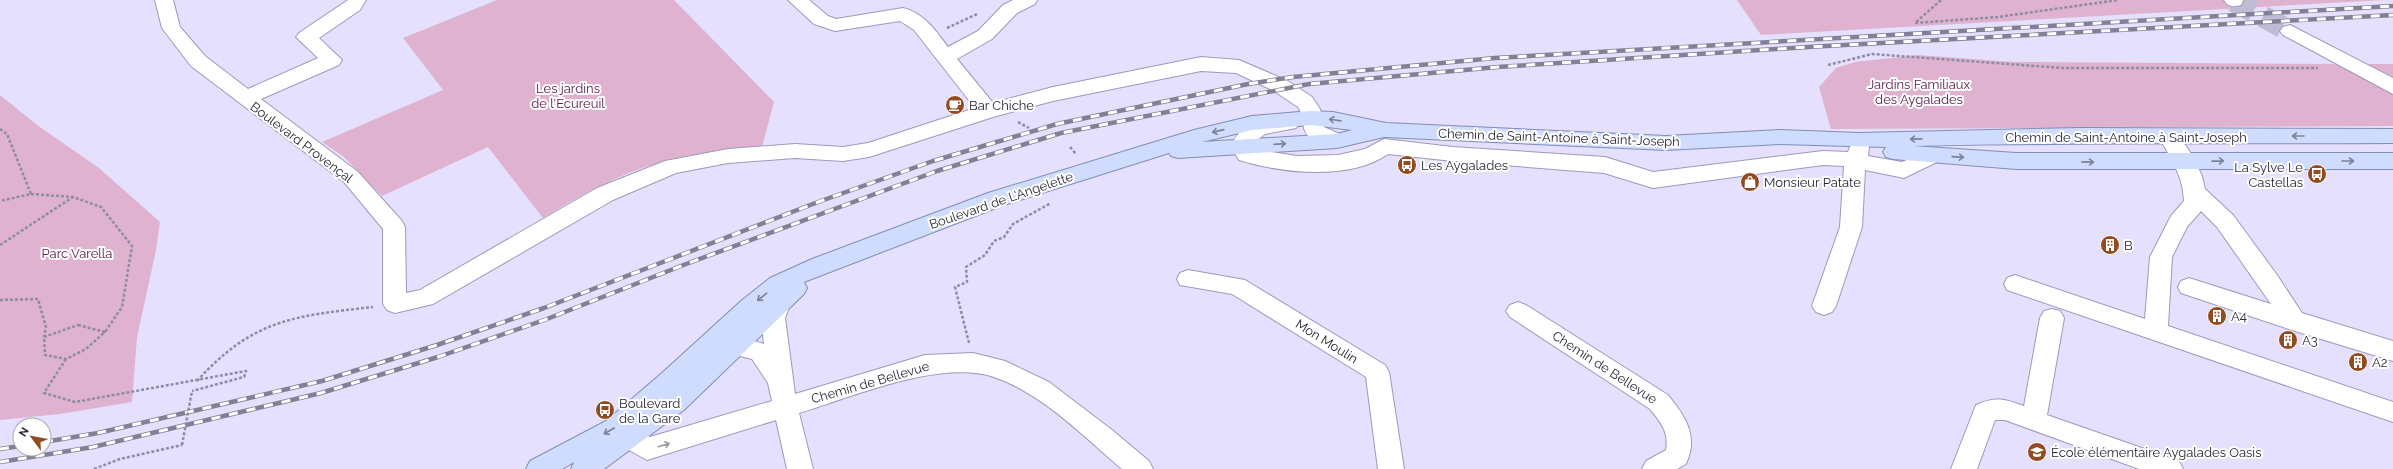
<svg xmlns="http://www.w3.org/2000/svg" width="2393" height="469" viewBox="0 0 2393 469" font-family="Raleway,sans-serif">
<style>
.green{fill:#dfb3d0}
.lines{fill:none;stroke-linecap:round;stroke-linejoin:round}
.minor-tunnel{stroke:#bfbbd5;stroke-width:22;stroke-dasharray:22 11;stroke-linecap:butt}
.minor-casing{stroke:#9e99bb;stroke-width:2}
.major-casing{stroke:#808db6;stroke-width:2}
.path{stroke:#8f8ca2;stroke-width:2.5;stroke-dasharray:3 2;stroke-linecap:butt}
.minor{fill:#fff;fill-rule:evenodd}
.major{fill:#cfdcfd;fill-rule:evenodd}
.rail-casing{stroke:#838095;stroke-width:4.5}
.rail{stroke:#fff;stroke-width:3;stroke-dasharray:9;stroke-linecap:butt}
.path-bridge{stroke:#8f8ca2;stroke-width:2.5;stroke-dasharray:3 2;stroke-linecap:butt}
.oneway{stroke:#7c8299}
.oneway2{stroke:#9f9ea4}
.labels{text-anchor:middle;stroke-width:4;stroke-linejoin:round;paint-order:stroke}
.park-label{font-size:13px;fill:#551845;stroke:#fff}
.poi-label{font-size:13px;fill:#292735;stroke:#fff;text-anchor:start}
.street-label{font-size:13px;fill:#292735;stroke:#fff}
</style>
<rect width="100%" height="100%" fill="#e4e0fd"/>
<path class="green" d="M497,0H674L774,102L762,147C728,150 695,153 662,162C620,173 580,195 543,218L488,147L382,196L344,157L322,142L443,90L403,38Z
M1737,0H2384L1761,35Z
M1918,55L2014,62L2341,64L2393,92V126L1831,129L1819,87L1836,68L1855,62Z
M2359,64H2393V82Z
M0,95L37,125L99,168L160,222L156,250L137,337L132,402L60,414L0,420Z"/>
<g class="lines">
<path class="minor-tunnel" d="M2234,1L2290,31"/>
<g class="minor-casing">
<path id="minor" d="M155,0H173L180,27L205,56L248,89L318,58L296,37L299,33L348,0H366L360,10L319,38L342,60L339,65L261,99L358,172L402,221L405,227L406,293L420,290L597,188L665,161L728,149L795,144L843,147L868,143L975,108L914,30L900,21L835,31L814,24L788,0H809L828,16L836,19L903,8C924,13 936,31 948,47L978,31L1003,5L1013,0H1037L1035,4L1017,13L992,39L957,59L993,103L1053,87L1201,57L1239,60L1288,81L1312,97L1320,109L1324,127L1344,136L1347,141L1344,146C1333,149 1310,144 1305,131C1302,124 1303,114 1298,107L1274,91L1236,73L1201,71L1053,101L993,117L869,157L843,161L795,158L728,163L676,173L613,200L433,304L395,313L387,310L383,304V229L344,182L191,66L162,28Z
M2224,0H2243V1L2241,5C2233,7 2228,7 2224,0Z
M2290,25L2393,78V94L2283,35L2280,31L2283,27Z
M1289,116L1296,118L1299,123L1296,128L1265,134L1253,143V149L1297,156L1338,155L1365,149L1384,139L1453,147L1605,157L1653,172L1823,151L1848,152L1852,142L1859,140L1866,142L1869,147L1868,156L1902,162L1934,148L1941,150L1944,155L1941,160L1904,178L1865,170L1862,227L1836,306L1832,312L1824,315L1816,312L1812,306L1840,227L1844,166L1823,165L1653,188L1604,173L1453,161L1388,154C1350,181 1281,173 1239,160L1231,147C1240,121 1265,120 1289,116Z
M2169,130L2176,132L2192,155L2202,176L2205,189L2233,215L2277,275L2302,313L2393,341V361L2295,331L2181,293L2178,287L2181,281L2189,278L2271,304L2217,227L2201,211L2187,227L2172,257L2168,326L2393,402V422L2007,290L2004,284L2007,278L2015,275L2145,319L2150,257L2171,216L2184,201C2183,175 2171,159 2159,137L2162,132Z
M1188,270L1245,280L1385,365L1389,372L1404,469H1378L1366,377L1232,294L1180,285L1177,279L1180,273Z
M781,291L789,294L792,300L785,318L795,394L925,355L973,353L1005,361L1049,382L1112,430L1149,461L1153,469H1122C1083,436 1043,394 994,377C939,359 853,397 799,413L813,469H787L776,420L647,460L620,445L617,437L626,412L635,409L644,412L647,419L643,433L650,437L772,401L768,383L752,359L736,355L720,363L712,360L708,353L712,346L734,335L764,344L761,318L773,294Z
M1518,302L1526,305L1668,395C1685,416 1699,436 1686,464L1677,469H1642L1646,461L1666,450C1669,431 1661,423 1650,409L1510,317L1506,311L1510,305Z
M2052,309L2060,311L2064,318L2047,415L2179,461L2183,469H2139L2005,420H1995L1977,469H1951L1976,405C1996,396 2005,399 2024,406L2040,318L2044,311Z"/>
</g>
<g class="major-casing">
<path id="major" d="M1311,111L1333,112L1386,123L1666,136L1780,130L1859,133L2080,128L2393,129V143C2233,144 2073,142 1913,146L2016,153H2393V169H2016L1893,159L1886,157L1883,152L1886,147L1780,144L1666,150L1384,137L1337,148L1178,158L1171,156L1169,153L1004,205L804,282L807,288L804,294L684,410L604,469H571L574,462L562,469H526L530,461L606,421L662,373L741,301L770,278L812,259L988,193L1194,130L1252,116ZM1311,125L1352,130L1337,134L1202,142L1252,130Z"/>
</g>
<path class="path" d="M1941,0L1915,23L1998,17L2118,0
M947,28L977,14
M1828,65L1872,54L2063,68H2318
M1018,122L1029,128
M0,129L7,134L31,194L0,201
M1070,147L1076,154
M31,194L73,197L101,207L132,246L122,307L105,332
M0,245L73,197
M0,300L38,299L46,327L44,337
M78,325L105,332L86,349L66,359L45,355L44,337Z
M969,343L955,287L967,282L966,267L985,255L994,241L1004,237L1013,224L1051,203
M66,359L44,393L75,402L246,371L244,377L192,391
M197,381C253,319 294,316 373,307
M94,469L120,459L182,445"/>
<use href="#minor" class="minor"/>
<use href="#major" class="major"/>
<g class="rail-casing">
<path id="rail" d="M44,442L98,433L322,381L437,345L544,308L818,202L933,161L1057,124L1248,84L1293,77L1495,58L2393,6
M0,449L20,446
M0,462L93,447L321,393L438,357L547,319L686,264L937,171L1061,133L1309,84L1498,67L1808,47L2393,15"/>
</g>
<use href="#rail" class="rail"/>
<path class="path-bridge" d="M182,445L192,391"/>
</g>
<defs><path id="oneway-shaft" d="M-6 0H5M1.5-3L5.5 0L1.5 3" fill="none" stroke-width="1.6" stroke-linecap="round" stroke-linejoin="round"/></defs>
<g class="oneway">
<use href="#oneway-shaft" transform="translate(1335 120) rotate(-172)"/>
<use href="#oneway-shaft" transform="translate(1218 131) rotate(167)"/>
<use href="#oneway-shaft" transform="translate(2298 136) rotate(180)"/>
<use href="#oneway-shaft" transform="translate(1916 139) rotate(179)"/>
<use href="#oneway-shaft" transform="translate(1280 144) rotate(-4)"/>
<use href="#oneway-shaft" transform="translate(1958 157) rotate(4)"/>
<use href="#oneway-shaft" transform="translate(2218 161) rotate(-1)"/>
<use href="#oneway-shaft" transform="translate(2348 161)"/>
<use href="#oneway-shaft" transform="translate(2088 162) rotate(1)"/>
<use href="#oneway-shaft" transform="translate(762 297) rotate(141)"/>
<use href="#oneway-shaft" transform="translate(609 431) rotate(150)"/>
</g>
<use class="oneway2" href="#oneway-shaft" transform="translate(664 445) rotate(-16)"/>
<defs>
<g id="cafe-disc" transform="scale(1)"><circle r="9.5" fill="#904b20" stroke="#fff"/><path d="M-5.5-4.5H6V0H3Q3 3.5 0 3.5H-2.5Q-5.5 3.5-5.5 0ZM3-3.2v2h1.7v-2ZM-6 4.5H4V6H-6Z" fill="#fff"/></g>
<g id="bus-disc" transform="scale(1)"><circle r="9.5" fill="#904b20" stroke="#fff"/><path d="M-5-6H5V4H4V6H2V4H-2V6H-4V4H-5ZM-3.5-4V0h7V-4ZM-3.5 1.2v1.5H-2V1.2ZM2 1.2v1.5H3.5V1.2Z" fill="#fff"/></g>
<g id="shop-disc" transform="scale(1)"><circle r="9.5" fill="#904b20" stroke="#fff"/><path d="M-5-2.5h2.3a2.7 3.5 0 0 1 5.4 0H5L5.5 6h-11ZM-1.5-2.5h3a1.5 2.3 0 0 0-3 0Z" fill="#fff"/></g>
<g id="building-disc" transform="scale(1)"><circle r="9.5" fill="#904b20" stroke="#fff"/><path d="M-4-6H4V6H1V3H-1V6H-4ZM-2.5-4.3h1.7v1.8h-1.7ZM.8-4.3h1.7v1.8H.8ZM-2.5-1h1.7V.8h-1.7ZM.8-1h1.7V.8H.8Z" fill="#fff"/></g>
<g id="school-disc" transform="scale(1)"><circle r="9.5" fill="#904b20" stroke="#fff"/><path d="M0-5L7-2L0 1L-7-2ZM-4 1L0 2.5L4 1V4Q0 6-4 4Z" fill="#fff"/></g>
</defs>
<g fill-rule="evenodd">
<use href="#cafe-disc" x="955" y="105"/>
<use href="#bus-disc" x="1407" y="165"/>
<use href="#bus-disc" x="2317" y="174"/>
<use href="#shop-disc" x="1750" y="182"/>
<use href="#building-disc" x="2110" y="245"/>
<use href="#building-disc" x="2217" y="316"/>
<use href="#building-disc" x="2288" y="340"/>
<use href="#building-disc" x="2358" y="362"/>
<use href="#bus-disc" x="605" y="410"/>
<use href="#school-disc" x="2037" y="452"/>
</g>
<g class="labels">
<g class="park-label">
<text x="1919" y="89">Jardins Familiaux<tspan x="1919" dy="15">des Aygalades</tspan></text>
<text x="568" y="93">Les jardins<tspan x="568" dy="15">de l'Ecureuil</tspan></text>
<text x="77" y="258">Parc Varella</text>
</g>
<g class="poi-label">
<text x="969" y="110">Bar Chiche</text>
<text x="1421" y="170">Les Aygalades</text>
<text x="2303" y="172" text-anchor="end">La Sylve Le<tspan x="2303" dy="15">Castellas</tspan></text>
<text x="1764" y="187">Monsieur Patate</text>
<text x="2124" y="250">B</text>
<text x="2231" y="321">A4</text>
<text x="2302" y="345">A3</text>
<text x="2372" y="367">A2</text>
<text x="619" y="408">Boulevard<tspan x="619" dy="15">de la Gare</tspan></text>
<text x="2051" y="457">École élémentaire Aygalades Oasis</text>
</g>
<g class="street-label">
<text transform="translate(1559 137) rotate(2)" y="5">Chemin de Saint-Antoine à Saint-Joseph</text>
<text x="2126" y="142">Chemin de Saint-Antoine à Saint-Joseph</text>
<text transform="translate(302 142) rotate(37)" y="5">Boulevard Provençal</text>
<text transform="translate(1001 200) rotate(-19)" y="5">Boulevard de L'Angelette</text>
<text transform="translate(1327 341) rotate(32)" y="5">Mon Moulin</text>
<text transform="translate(1605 367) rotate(33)" y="5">Chemin de Bellevue</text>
<text transform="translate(870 382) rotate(-16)" y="5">Chemin de Bellevue</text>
</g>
</g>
<g transform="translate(32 437) rotate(302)"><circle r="19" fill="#ffffff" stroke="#a9a9ae"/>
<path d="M0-3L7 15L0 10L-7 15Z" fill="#904b20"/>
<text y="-6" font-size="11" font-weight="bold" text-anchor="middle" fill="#292735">N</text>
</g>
</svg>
